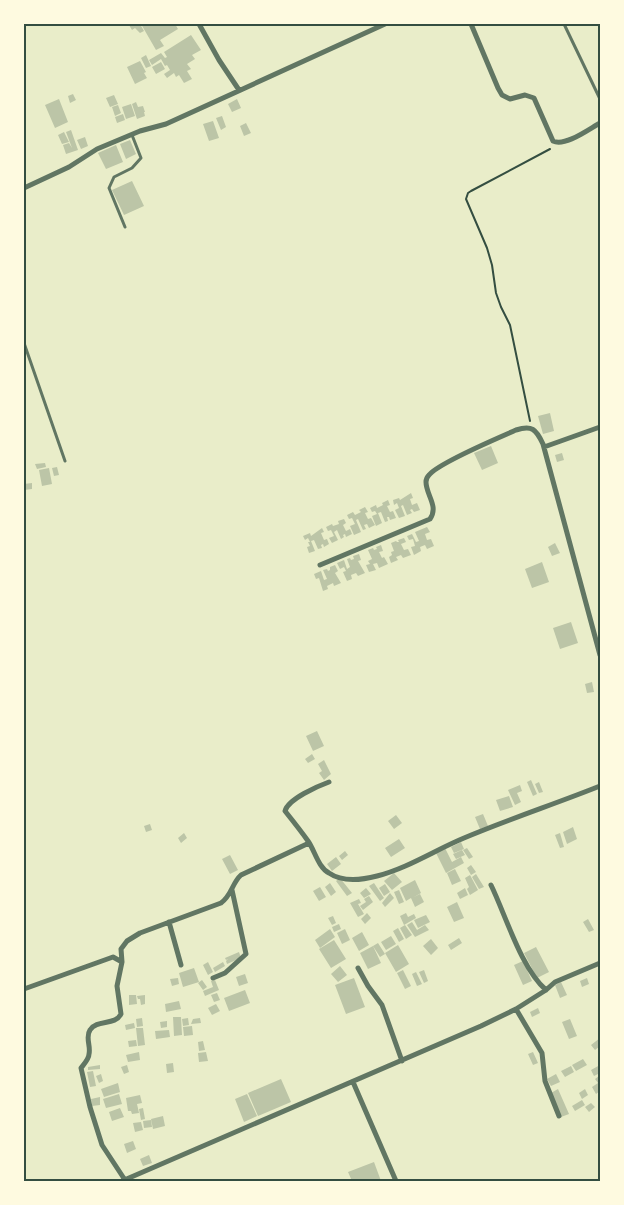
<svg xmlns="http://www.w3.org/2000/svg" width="624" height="1205" viewBox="0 0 624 1205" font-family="'Titillium Web',sans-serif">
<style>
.building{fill:#bcc5a7}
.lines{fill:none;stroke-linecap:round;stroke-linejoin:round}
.path{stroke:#344e41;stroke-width:2}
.service{stroke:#617663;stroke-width:3}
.minor{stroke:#617663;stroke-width:5}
.neatline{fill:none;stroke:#344e41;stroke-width:2}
</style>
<rect width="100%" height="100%" fill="#e9edc9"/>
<path class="building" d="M131,24H140L144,31L140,33L135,28L132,30L129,25Z
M141,24H175L178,29L160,40L164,46L156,50Z
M191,35L201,50L192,55L195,59L187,64L191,69L187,71L192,79L184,83L179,75L176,77L174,73L167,78L164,74L170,70L167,65L165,66L161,59L152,65L149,60L161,53L165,58L167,57L164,52Z
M146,55L151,66L146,68L141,58Z
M140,61L146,72L144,73L147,78L135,84L127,67Z
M161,62L165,69L156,74L152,67Z
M73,94L76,100L70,103L68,96Z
M114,95L118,104L110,107L106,98Z
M59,99L68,122L55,128L45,105Z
M237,99L241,108L232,112L228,104Z
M136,102L138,107L143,106L145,112H144L145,116L137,119L132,104Z
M131,104L135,116L126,119L122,107Z
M118,105L121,113L115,116L112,107Z
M123,114L125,120L117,123L115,117Z
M222,116L226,127L221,130L216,118Z
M213,121L219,138L209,141L203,124Z
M246,123L251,133L244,136L240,126Z
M71,130L78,150L66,154L63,145L69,143L72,148L66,132Z
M64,132L69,142L62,144L58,135Z
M85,137L88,146L81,149L77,140Z
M130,140L136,154L126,159L120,144Z
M116,145L123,162L106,169L98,153Z
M132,181L144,206L124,215L112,190Z
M550,413L554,431L543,434L538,416Z
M491,446L498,463L482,470L474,453Z
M562,453L564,460L557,462L555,455Z
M45,463L46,467L37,469L35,464Z
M57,467L59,475L54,476L52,468Z
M49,468L52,484L42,486L39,470Z
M32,483V489L24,490V484Z
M411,493L413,498L410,499L412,505L417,503L420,510L414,512L412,509L410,510L412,513L407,515L403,505L401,506L405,516L399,518L395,510L399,508L397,503L394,505L393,500L399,498L400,500Z
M388,500L390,505L387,506L390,512L393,511L396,518L390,520L389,517H387L388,521L385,522L381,512L378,513L382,523L376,526L372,516L377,514L375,511L372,512L370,508L376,505L377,508L383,505L382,503Z
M365,507L368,512L365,513L368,519L371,518L375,525L369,528L367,524L364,525L366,529L363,530L358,519L356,520L361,532L354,535L350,526L355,524L352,518L349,519L347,515L353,512L355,515L361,512L359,510Z
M344,519L346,523L343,525L346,531L350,529L352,534L346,537L345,534L343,535L344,537L341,539L337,530L334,532L338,540L332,543L329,538L334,536L331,530L328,531L326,527L332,524L333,526L339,524L338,521Z
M427,527L430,532L425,534L427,540L431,539L434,546L427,549L425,545L420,547L421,551L414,555L411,547L415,546L413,539L409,540L407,536L412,534L416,542L419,541L415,532Z
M322,528L324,532L321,533L324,540L327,539L329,544L324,547L323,544L321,545L322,548L318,549L314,540L311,541L315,551L309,553L307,547L310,546L308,542H310L308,538L305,540L303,536L310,533L311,536Z
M404,538L406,542L401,544L404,550L408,549L411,555L403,558L401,555L396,557L398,560L391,563L389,557L392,555L391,552L394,551L391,543L396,541L397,542H399L398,540Z
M555,543L560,553L552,556L548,547Z
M381,545L383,551L379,552L382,558L384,557L388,564L379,568L377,563L373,564L376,570L369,572L366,565L370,564L368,561L372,559L368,550L373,548L374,550L377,549L376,547Z
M359,554L361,560L358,561L365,573L358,576L356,573L351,575L352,579L347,581L343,572L346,571L344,567L340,569L337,563L344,560L347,569L350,567L347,559L350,558L351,560L354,559L353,556Z
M542,562L549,582L532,588L525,569Z
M335,565L338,571L335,573L341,583L334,586L333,583L327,586L328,589L323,591L319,578L316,579L314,574L321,571L324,580L327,579L323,570L327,569L328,571L330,570V567Z
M571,622L578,643L560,649L553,628Z
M592,682L594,692L587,693L585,684Z
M317,731L324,746L313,751L306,736Z
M312,754L315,759L308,763L305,759Z
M324,760L331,774L324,780L319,773L322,771L318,764Z
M531,780L537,794L533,796L527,782Z
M539,782L543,792L539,793L535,784Z
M520,785L522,791L517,793L521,802L515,805L508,790Z
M509,796L513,807L500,811L496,800Z
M483,814L488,826L480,829L475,817Z
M396,815L402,823L394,829L388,821Z
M150,824L152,830L146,832L144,826Z
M573,827L577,839L567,844L563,832Z
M184,833L187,838L181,843L178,838Z
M560,833L564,847L560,848L555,835Z
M399,839L405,848L391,857L385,848Z
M461,842L464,849L454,853L451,847Z
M445,848L452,862L461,857L464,863L446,873L436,853Z
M467,848L473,857L469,859L463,850Z
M462,850L465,855L456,859L453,854Z
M345,851L348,855L342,860L339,856Z
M230,855L238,870L230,874L222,859Z
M336,857L341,864L332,871L327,864Z
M471,865L476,872L471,875L467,868Z
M455,869L461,881L452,885L447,873Z
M394,873L402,882L392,890L384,881Z
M476,874L484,887L479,889L472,877Z
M470,875L478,890L470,895L467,889L469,887L465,878Z
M340,878L352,893L347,896L336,881Z
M415,880L421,893L414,897L420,894L424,902L415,907L411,898L406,901L400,888Z
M330,883L336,892L331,896L325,887Z
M374,883L384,898L380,901L369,886Z
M385,884L390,892L384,896L379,888Z
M320,887L326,897L319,901L313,891Z
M366,888L371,894L364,898L360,893Z
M465,888L468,895L460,899L457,893Z
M399,890L404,902L399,904L394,892Z
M390,893L394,898L385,907L382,903Z
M369,896L373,902L363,910L360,906L366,902L364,899Z
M359,899L361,903L358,904L364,914L358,917L350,903Z
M457,902L464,918L454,922L447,907Z
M367,913L371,918L365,924L361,919Z
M406,913L408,917L414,914L416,918L404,925L400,916Z
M426,915L430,922L418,928L414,920Z
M333,916L336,923L332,925L328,918Z
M588,919L594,930L589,932L583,922Z
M412,922L417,930L425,925L429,930L415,937L407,925Z
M339,924L341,929L334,932L332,927Z
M405,925L412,935L406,939L400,928Z
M398,928L404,939L399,942L393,931Z
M330,929L335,937L320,948L315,940Z
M345,929L350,940L342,944L337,933Z
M362,932L369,945L359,951L352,938Z
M391,936L396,944L386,950L381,942Z
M459,938L462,943L451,950L448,945Z
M431,939L438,948L431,955L423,946Z
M334,940L346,959L331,968L319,949Z
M378,943L385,954L380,957L373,946Z
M398,945L409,964L396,972L385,953Z
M373,946L381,963L368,969L360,953Z
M536,947L549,972L537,978L524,953Z
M239,952L241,958L227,964L226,961L228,959L226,960L225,958Z
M523,961L532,981L523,985L514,965Z
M208,962L213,972L208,975L203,965Z
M223,962L225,966L215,972L213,968Z
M340,966L347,975L338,982L331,974Z
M194,968L199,982L183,987L179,973Z
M403,970L411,986L405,989L397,973Z
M424,970L428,981L424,983L419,972Z
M416,972L422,984L417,986L412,974Z
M245,974L248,983L239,986L236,977Z
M178,978L179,984L172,986L170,979Z
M354,978L365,1007L346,1014L335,985Z
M587,978L589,984L582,987L580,981Z
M202,980L207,987L203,990L198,983Z
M215,980L219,990L205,996L203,991L213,987L211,981Z
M561,982L567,995L560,998L555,985Z
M245,990L250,1003L229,1011L224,998Z
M217,993L220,1000L214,1002L211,995Z
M129,995H136L137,1004L129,1005Z
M145,995V1004L141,1005L140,999H138L137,996Z
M179,1001L181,1009L166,1012L165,1004Z
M216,1004L220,1011L212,1015L208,1008Z
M538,1008L540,1013L532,1017L530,1012Z
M173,1017H181L182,1035L174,1036Z
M142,1018L143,1026L137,1027L136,1019Z
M188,1018L189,1025L183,1026L182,1019Z
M200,1018L201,1023L191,1024L193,1019Z
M570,1019L577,1036L569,1039L562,1022Z
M167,1021V1027L161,1028L160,1022Z
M134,1023L135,1028L126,1030L125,1025Z
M192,1026L193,1035L184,1036L183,1027Z
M136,1028H143L145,1045L138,1046Z
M169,1030L170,1037L156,1039L155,1031Z
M600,1038V1046L595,1050L591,1045Z
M136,1040L137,1046L129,1047L128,1041Z
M203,1041L205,1050L199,1051L198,1042Z
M139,1052L140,1060L128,1062L126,1055Z
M206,1052L208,1061L199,1062L198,1053Z
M533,1052L538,1063L533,1065L528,1054Z
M583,1059L587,1065L576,1071L572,1065Z
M173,1063L174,1072L167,1073L166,1064Z
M100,1065V1069L88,1070V1067Z
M127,1065L129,1072L124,1074L121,1067Z
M600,1065V1073L594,1076L591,1070Z
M571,1066L574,1072L565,1077L561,1071Z
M93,1071L96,1086L90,1087L87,1072Z
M101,1074L103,1081L99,1083L96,1076Z
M556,1074L560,1082L551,1086L547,1079Z
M599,1076L600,1091L596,1094L592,1087L598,1083L595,1079Z
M281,1079L291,1102L258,1116L248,1093Z
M118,1083L120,1092L104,1097L101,1089Z
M558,1089L569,1114L561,1117L551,1093Z
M585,1089L588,1095L582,1099L579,1093Z
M119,1094L122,1104L106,1108L103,1099Z
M247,1094L257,1116L244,1122L235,1099Z
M140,1095L142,1103L137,1104L139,1113L132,1114L131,1111H128L126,1098Z
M100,1097V1105L92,1106L91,1099Z
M582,1100L585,1105L575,1111L572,1106Z
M591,1103L595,1107L589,1112L585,1107Z
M120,1108L124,1117L112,1121L109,1112Z
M143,1108L145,1119L141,1120L139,1109Z
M163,1116L165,1126L153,1129L151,1119Z
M151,1120L152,1127L144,1128L143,1121Z
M141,1122L143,1130L135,1132L133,1123Z
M133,1141L136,1149L127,1153L124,1144Z
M149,1155L152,1163L143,1166L140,1159Z
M374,1162L381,1181H352L348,1172Z"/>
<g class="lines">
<path class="path" d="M530,421L510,325L501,307L496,293L492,265L487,248L466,199L468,193L471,191L550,149"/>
<path class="service" d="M564,24L600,99
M125,227L109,188L114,177L132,168L141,158L132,135
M24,343L65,461"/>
<path class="minor" d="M199,24L219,60L239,90
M471,24L498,88L502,95L510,99L525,95L534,98L553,141C565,147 589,129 600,123
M24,188L69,167L97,149L140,131L166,124L385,24
M544,447L600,427
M320,565L430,519C439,506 426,495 426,482C426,479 427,477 429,475C438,463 498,438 516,430C532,425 536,429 543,444L600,655
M329,782C318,786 288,799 285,811C293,821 301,831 308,841C315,851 318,867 329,873C342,882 362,880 377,876C408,868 435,850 464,838C509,819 555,804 600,786
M491,885C506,916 521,968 546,990
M169,922L181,965
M122,962L117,986L121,1014C115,1026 97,1019 90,1030C85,1037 91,1046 89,1054C89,1059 84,1064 81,1068L90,1107L102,1145L125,1180
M358,968L368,986L382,1005L402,1061
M213,978L225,973L246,954L232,890
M24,989L113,957L122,962L121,949L127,941L140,933L221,903C232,895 232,883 241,875L309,843
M516,1009L542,1053L545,1081L559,1116
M353,1082L396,1181
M122,1181L481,1026L516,1009L546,990L555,982L600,963"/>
</g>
<rect width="624" height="1205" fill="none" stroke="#fefae0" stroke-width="50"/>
<rect x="25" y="25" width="574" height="1155" class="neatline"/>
</svg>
